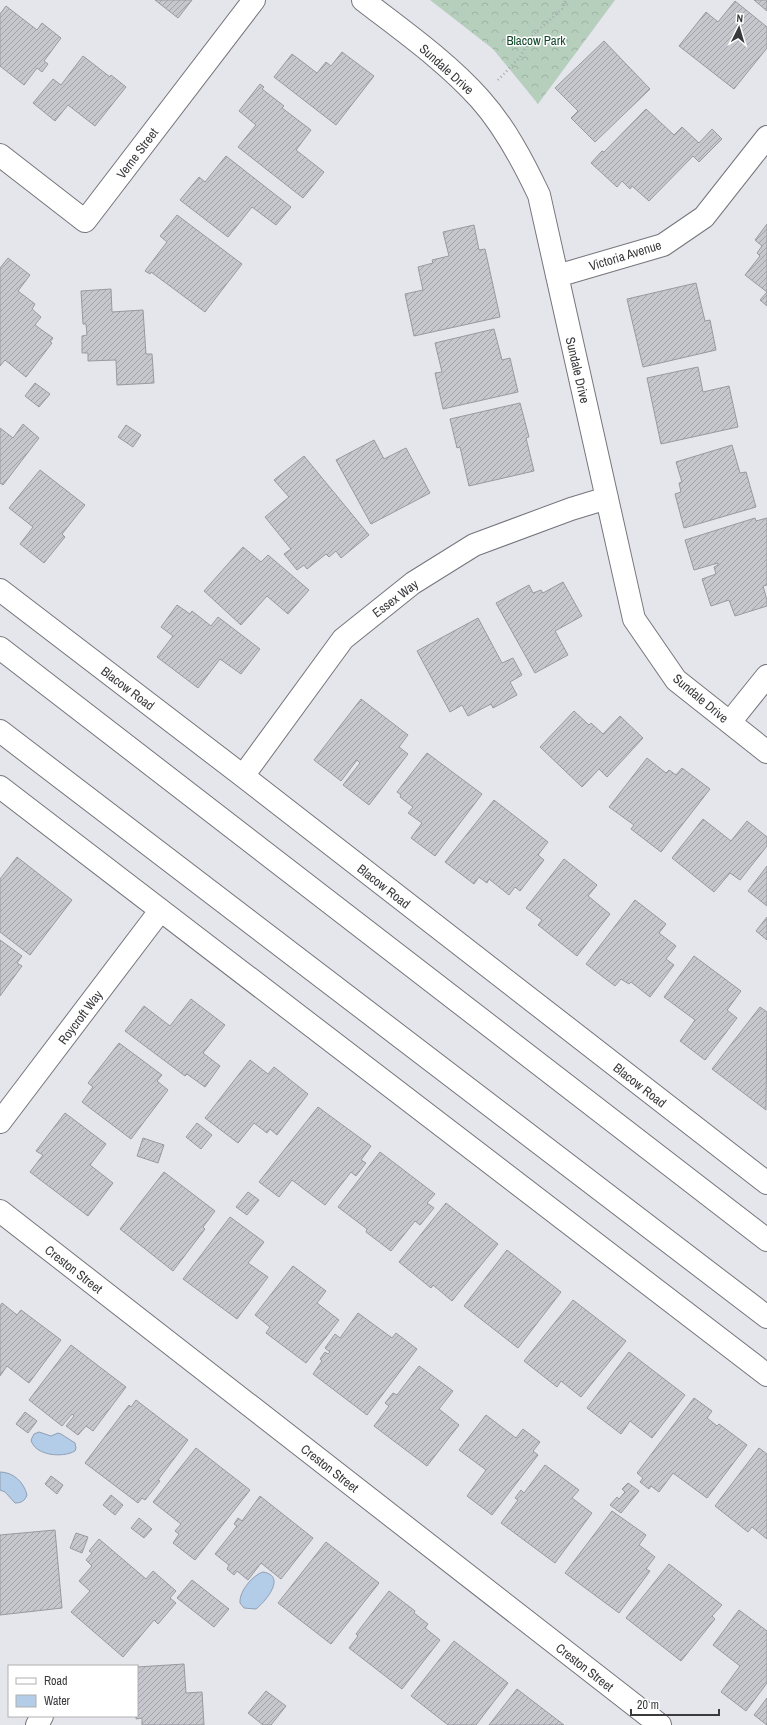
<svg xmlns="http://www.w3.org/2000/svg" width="767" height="1725" viewBox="0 0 767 1725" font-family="'Archivo Narrow',sans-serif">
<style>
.forest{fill:url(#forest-crowns)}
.water{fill:#b3cce7;stroke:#8fa0b4}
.building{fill:url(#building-hatch);stroke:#9999a0}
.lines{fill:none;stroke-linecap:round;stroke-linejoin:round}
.street-casing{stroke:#76757c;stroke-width:24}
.secondary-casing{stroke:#76757c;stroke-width:24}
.path{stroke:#a7a7ad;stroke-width:2.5;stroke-dasharray:1 3;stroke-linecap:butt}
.street{stroke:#fff;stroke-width:22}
.secondary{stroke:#fff;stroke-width:22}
.labels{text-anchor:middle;stroke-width:3;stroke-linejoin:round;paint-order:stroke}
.park-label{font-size:13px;fill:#12492b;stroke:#fff}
.street-label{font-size:13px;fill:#3a3a3d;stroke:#fff}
</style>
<defs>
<pattern id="forest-crowns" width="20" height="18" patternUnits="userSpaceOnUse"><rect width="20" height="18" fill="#b6cfbd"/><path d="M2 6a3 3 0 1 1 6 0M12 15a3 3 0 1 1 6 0" fill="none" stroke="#9db2a3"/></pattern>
<pattern id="building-hatch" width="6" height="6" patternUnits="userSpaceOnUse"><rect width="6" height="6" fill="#c6c6cd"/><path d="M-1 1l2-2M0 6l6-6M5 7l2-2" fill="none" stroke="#a2a2a8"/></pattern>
</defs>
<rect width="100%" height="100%" fill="#e5e5ec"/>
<path class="forest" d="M430,0H615L538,104L493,49Z"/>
<path class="water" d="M39,1432L51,1436L58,1433L61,1434L75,1443L76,1448L75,1451C63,1458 35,1456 31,1440L34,1434Z
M0,1472C13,1472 24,1482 27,1495C25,1501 21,1503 15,1503L5,1492L0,1490Z
M263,1572C287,1576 266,1601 256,1609L244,1608L240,1603C239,1591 253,1575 263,1572Z"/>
<path class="building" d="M155,0H192L178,18Z
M754,0H767V11Z
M735,1L767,27V48L734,89L679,46L706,12L718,22Z
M6,6L37,30L42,23L61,38L44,61L48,64L42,72L37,68L24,85L0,66V14Z
M604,41L650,89L595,142L571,118L578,111L555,88Z
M342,52L374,76L336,125L274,77L292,54L317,73L326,62L331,66Z
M83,56L110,77L111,75L126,87L95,126L68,105L55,121L33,103L53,79L61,85Z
M260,84L264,87L262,89L284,106L282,108L311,130L296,150L324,172L303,198L238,147L256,125L239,111Z
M646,109L674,135L682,127L699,143L712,129L722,139L699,162L693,156L649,201L632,186L630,189L622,181L617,187L591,163L602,151L604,152Z
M226,156L291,207L276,225L252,207L228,237L180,200L199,177L205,182Z
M177,215L242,264L205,312L151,272L150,274L145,271L167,242L160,236Z
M767,224V306L760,300L767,292L745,275L760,256L757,253L762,246L755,240Z
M474,225L479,250L485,249L500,317L414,336L405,294L423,290L418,267L433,263L432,260L449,256L443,232Z
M8,258L30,275L18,291L35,304L32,309L41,317L35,325L53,338L50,342L52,343L26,377L5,360L0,366V268Z
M696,283L705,321L710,320L716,350L643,367L627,299Z
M111,289L112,312L143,310L146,354H152L154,383L117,385L116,360L88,361V353H82V336L87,335L86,324H83L81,291Z
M494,329L502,360L510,358L518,392L443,409L435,373L442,372L435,343Z
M698,367L703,392L729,386L738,427L661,444L647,378Z
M35,383L50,394L39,407L25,396Z
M520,403L529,437L526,438L534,471L469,486L460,447L457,448L450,419Z
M23,424L39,438L3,485L0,483V428L13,438Z
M126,425L141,435L133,447L118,437Z
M374,440L384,459L406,448L430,493L371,524L336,460Z
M732,445L740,473L746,472L756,507L684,528L675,494L681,492L679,483L682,482L676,462Z
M304,456L369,535L341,558L336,551L329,557L326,554L307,569L304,565L297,570L284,554L291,549L265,517L289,497L274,480Z
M40,470L85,505L62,534L65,537L44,563L20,544L33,527L9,508Z
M755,518L756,521L767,518V585L763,586L767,600V606L735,616L729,600L711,606L702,579L716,574L714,567L718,565V563L694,570L685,540Z
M243,547L261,562L268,555L309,590L288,614L267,596L241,625L204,591Z
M563,582L582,616L555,631L568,655L535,673L496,603L529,585L533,593L541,590L543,593Z
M177,605L190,614L192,611L211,626L218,617L260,649L241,674L220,659L198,688L157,657L173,636L161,627Z
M478,618L502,663L513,658L522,675L510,682L517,695L493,708L491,704L468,716L462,705L450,712L417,651Z
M361,699L408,735L399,747L408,754L369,805L343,785L360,763L357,760L341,781L314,760Z
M574,711L589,725L591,723L603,734L620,716L643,738L607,777L599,769L582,787L540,747Z
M427,753L482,794L435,856L411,838L422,823L408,813L413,807L400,797L401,795L397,792Z
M647,758L666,773L669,770L676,775L682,768L710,789L661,852L631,829L634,825L609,807Z
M494,800L548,842L538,855L544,860L520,891L515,887L509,895L489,879L487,883L479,877L474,884L445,862Z
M703,819L731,841L747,821L767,837V846L740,880L730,873L714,892L672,858Z
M17,857L72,900L30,955L0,932V879Z
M564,859L597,885L588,896L610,914L577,956L538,925L542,920L526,908Z
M767,866V906L748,891Z
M635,900L666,924L659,933L676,946L666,959L674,965L650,997L631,982L629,984L621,979L615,986L586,964Z
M767,917V940L756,931Z
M0,940L22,956L17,963L22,966L0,996Z
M694,956L741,991L727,1010L737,1018L705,1060L680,1041L695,1020L664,997Z
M191,999L225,1025L203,1053L220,1066L205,1087L187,1074L185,1076L125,1031L144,1006L170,1026Z
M760,1007L767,1012L766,1110L712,1069Z
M119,1043L162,1075L157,1081L168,1090L131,1139L82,1102L93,1087L88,1083Z
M250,1060L268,1074L274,1067L308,1094L277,1135L270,1129L267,1133L254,1123L238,1143L205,1118Z
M318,1107L371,1146L361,1160L366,1163L356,1176L351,1172L325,1205L292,1180L279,1197L259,1182Z
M65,1113L106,1144L90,1165L113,1183L88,1216L30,1172L43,1155L36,1151Z
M197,1123L212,1135L201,1149L186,1137Z
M143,1138L164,1145L158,1163L137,1156Z
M380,1152L435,1194L427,1203L434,1208L420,1225L415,1221L391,1251L366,1232L367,1229L338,1207Z
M164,1172L215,1211L203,1227L205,1229L173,1271L120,1229Z
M248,1192L259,1200L247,1215L236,1207Z
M446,1203L498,1244L452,1301L433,1285L431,1288L399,1262Z
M230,1217L264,1242L248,1263L268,1277L237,1319L183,1279Z
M507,1250L561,1292L518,1348L464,1306Z
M293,1266L326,1291L317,1303L339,1320L306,1363L266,1333L270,1327L255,1315Z
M573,1300L626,1341L581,1397L561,1381L557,1387L524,1361Z
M2,1303L17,1315L21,1310L61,1340L29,1383L7,1366L0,1376V1306Z
M358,1313L392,1338L396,1333L417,1349L367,1415L313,1374L322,1361L320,1359L325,1352L328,1354L330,1352L325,1348L335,1334L340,1338Z
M71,1345L126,1387L93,1431L86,1426L78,1435L66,1426L74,1416L72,1414L62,1426L29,1400Z
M629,1352L685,1395L652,1438L630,1421L621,1434L587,1408Z
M419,1366L453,1391L439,1409L459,1425L427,1466L374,1426L389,1406L385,1403L393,1393L397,1395Z
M694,1398L712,1411L707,1418L717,1426L719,1424L747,1445L707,1498L673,1473L659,1492L651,1486L649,1489L640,1482L643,1478L637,1473Z
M136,1400L188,1440L158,1480L160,1481L145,1500L142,1498L138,1503L85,1463L129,1405L131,1407Z
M25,1412L37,1421L28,1433L16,1424Z
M486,1415L516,1438L523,1429L540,1442L533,1451L538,1455L492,1515L467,1496L486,1470L459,1450Z
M196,1448L250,1490L195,1560L173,1543L179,1534L175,1531L181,1524L153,1502Z
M759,1448L767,1454V1539L752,1527L748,1532L715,1506Z
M545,1465L579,1490L572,1498L592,1513L555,1563L501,1523L518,1500L515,1498L521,1490L524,1493Z
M51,1476L63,1485L57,1494L45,1484Z
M628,1483L639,1491L621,1513L610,1505L617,1497L619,1499L625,1492L622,1489Z
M111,1495L123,1505L115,1515L103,1505Z
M260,1496L313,1538L281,1579L261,1563L248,1580L237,1571L234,1575L227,1569L229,1565L215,1554L237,1526L234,1524L238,1518L242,1521Z
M612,1511L646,1535L639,1545L655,1557L646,1569L650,1571L619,1613L565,1573Z
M139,1518L152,1529L144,1538L131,1528Z
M55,1530L62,1608L0,1615V1535Z
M76,1533L88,1537L82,1553L70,1548Z
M99,1539L146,1579L153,1571L176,1591L170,1598L176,1603L158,1624L154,1620L123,1657L71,1612L90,1591L79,1581L92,1566L86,1560L92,1553L89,1551Z
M326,1542L379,1583L331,1644L278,1603Z
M669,1564L722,1605L712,1616L715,1619L681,1661L626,1618Z
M192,1580L229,1609L214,1627L177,1598Z
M389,1591L415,1611L414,1613L428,1624L425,1628L440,1640L402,1689L349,1648L358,1636L356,1634Z
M739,1610L767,1631V1683L746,1711L721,1692L740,1666L713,1645Z
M454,1641L508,1683L476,1725H448L411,1696Z
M184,1664L186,1693L202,1692L204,1725H142V1718L136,1719L137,1667Z
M517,1689L564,1725H489Z
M266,1691L286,1706L271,1725H263L248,1713Z
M767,1698V1725L754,1715Z"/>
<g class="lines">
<g class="street-casing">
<path id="street" d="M363,0C403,31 446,61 480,99C505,127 523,161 539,195L634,619L676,680L767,752
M0,155L85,221L254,0
M557,276L663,245L704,217L767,137
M0,590L243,776L767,1183
M730,722L767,676
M243,776L343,639L413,583L474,545L571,509L607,498
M0,787L767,1375
M0,1122L160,911
M0,1211L660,1725
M37,1725L42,1716"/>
</g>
<g class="secondary-casing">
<path id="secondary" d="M0,648L767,1240
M0,731L767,1317"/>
</g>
<path class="path" d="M498,80L520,57L533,35L562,9L566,0"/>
<use href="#street" class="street"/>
<use href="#secondary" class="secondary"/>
</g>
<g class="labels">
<g class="park-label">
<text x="536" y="45">Blacow Park</text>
</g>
<g class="street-label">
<text transform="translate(447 69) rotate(42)" y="5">Sundale Drive</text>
<text transform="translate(137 153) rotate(-53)" y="5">Verne Street</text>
<text transform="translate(625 255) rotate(-17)" y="5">Victoria Avenue</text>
<text transform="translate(578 370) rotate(77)" y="5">Sundale Drive</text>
<text transform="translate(395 598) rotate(-37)" y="5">Essex Way</text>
<text transform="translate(128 688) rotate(37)" y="5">Blacow Road</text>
<text transform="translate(701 698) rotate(40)" y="5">Sundale Drive</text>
<text transform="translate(384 886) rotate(38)" y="5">Blacow Road</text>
<text transform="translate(80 1017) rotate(-53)" y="5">Roycroft Way</text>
<text transform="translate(640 1085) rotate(38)" y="5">Blacow Road</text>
<text transform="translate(74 1269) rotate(38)" y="5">Creston Street</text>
<text transform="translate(330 1468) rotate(38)" y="5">Creston Street</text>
<text transform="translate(585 1667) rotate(38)" y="5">Creston Street</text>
</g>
</g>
<rect x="8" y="1665" width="130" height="52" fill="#ffffff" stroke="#b0b0b1"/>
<rect x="16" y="1678" width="20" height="6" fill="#ffffff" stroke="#b0b0b1"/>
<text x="44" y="1685" font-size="12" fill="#3a3a3d">Road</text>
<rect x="16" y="1695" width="20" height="12" fill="#b3cce7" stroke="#b0b0b1"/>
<text x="44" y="1705" font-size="12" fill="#3a3a3d">Water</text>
<g transform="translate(739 28) rotate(5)" stroke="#ffffff" stroke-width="3" paint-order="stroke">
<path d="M0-3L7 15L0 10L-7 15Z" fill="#3a3a3d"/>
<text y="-6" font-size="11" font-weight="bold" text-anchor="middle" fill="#3a3a3d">N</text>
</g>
<path d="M631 1709v6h88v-6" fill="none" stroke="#3a3a3d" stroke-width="2"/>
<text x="637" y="1709" font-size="12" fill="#3a3a3d" stroke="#ffffff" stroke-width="3" paint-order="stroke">20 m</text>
</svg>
